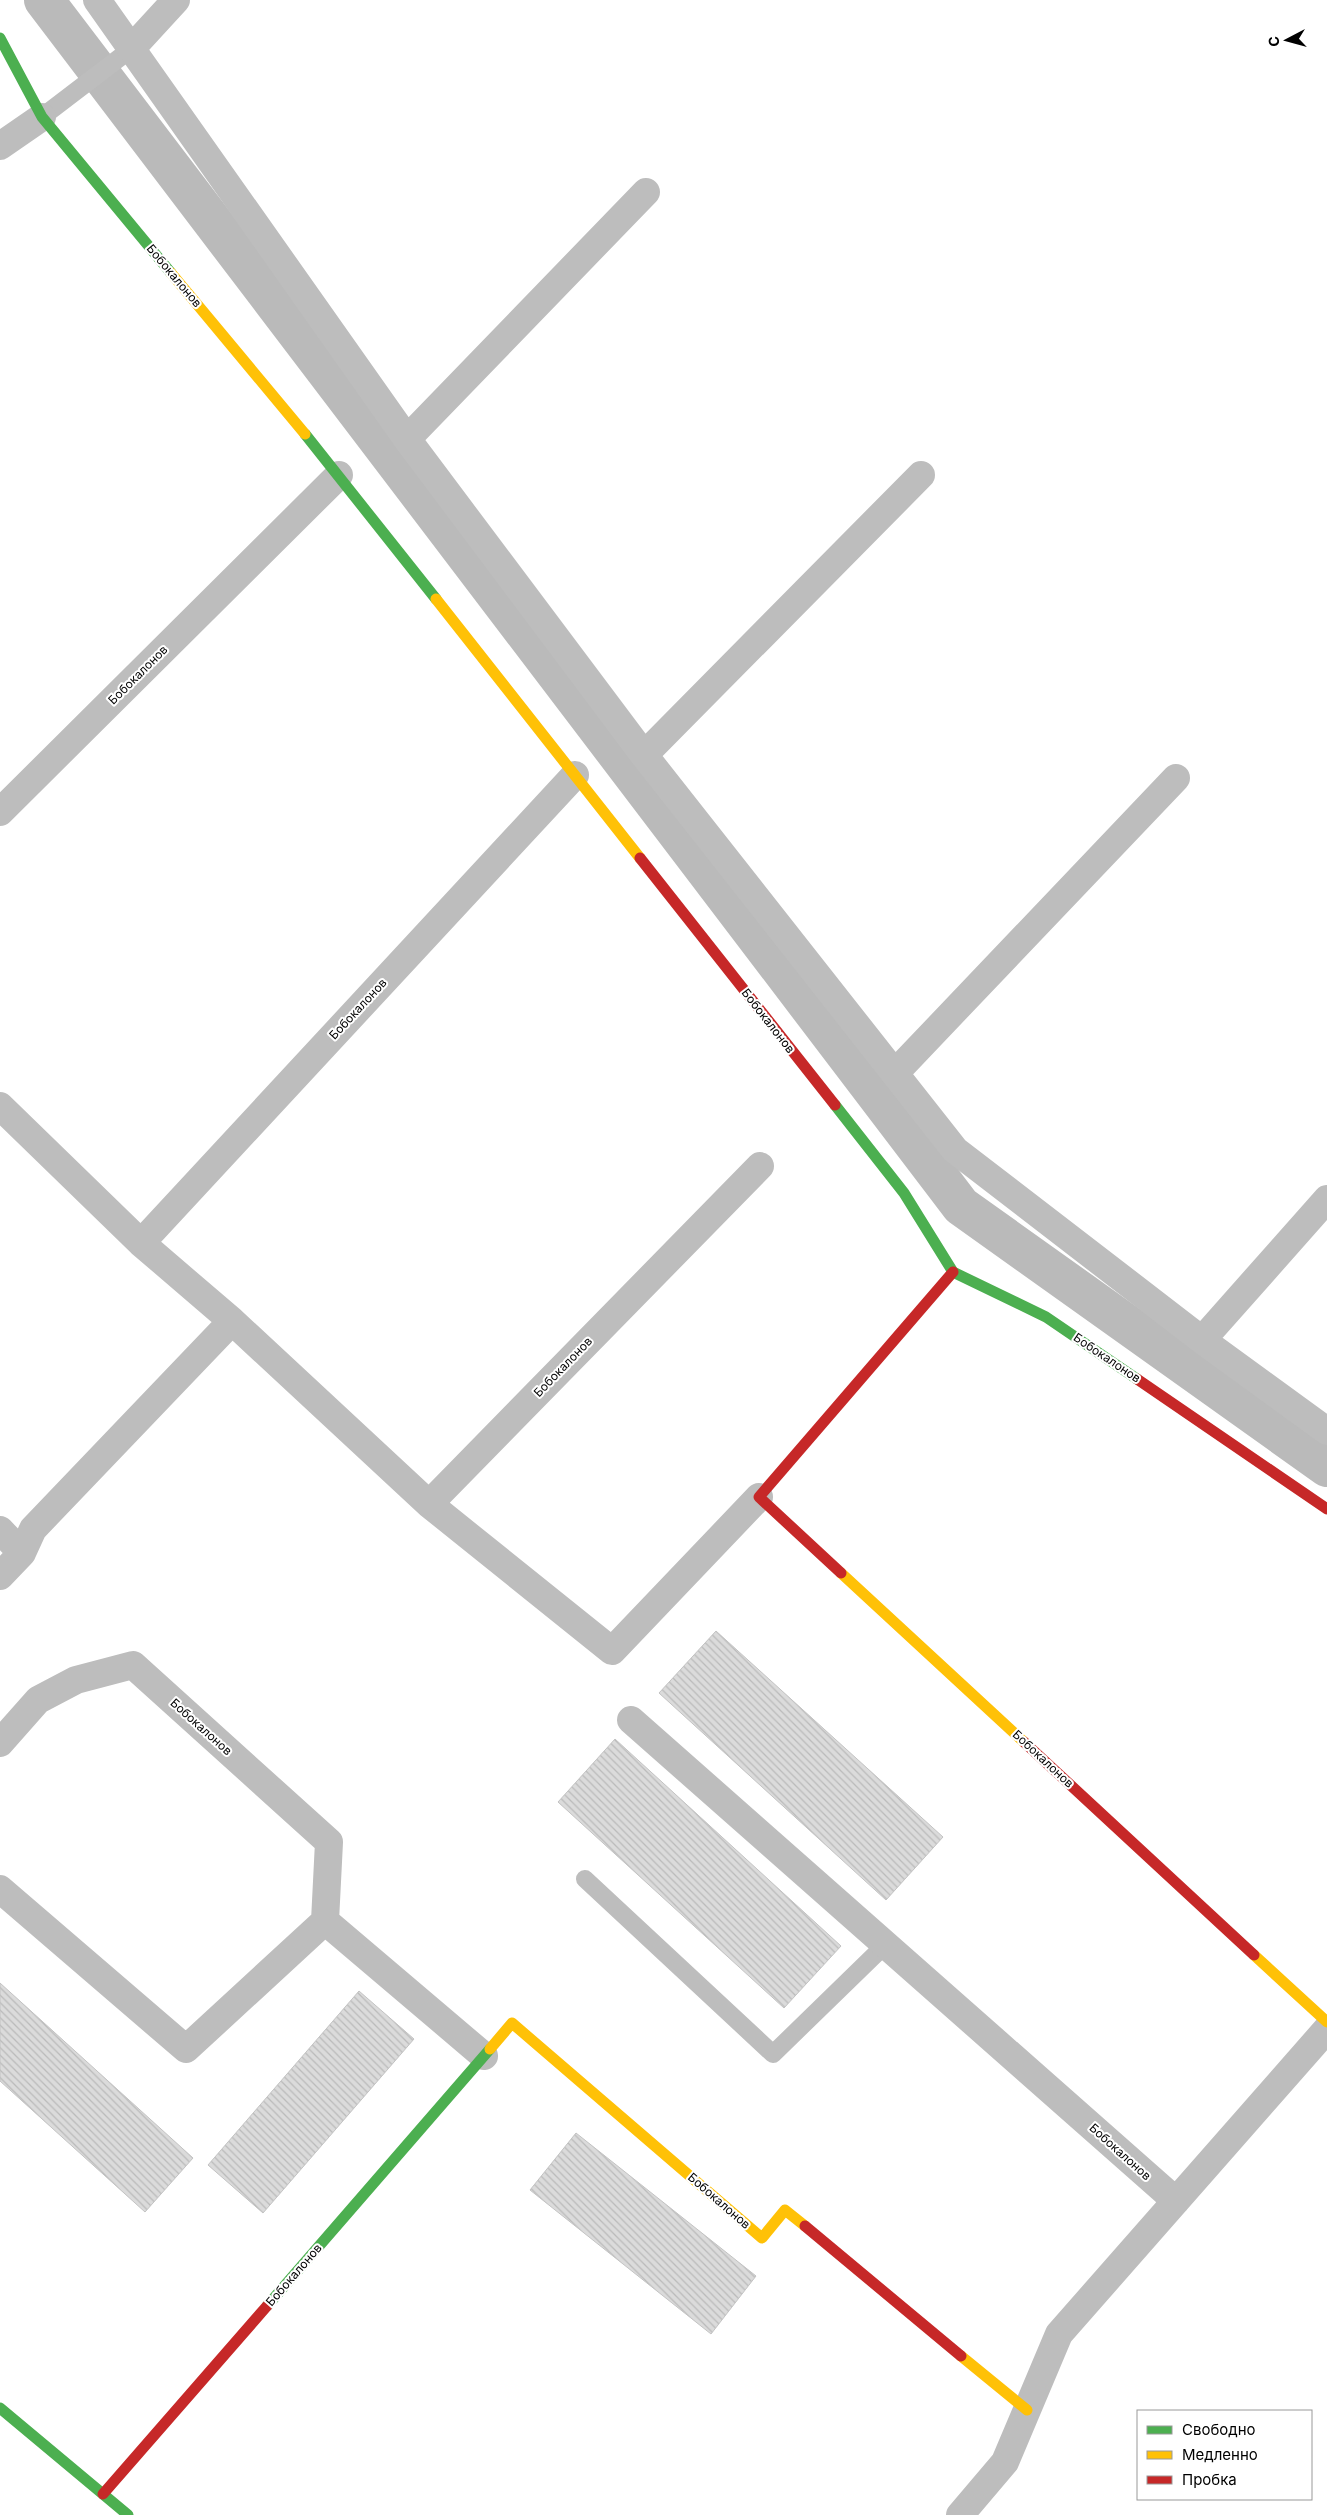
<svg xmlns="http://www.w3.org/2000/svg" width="1327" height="2515" viewBox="0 0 1327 2515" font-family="Inter,sans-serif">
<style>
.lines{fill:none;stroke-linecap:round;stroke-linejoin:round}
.canal{stroke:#bababa;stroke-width:40}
.building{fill:url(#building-back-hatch);stroke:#c3c3c3}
.lane{stroke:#bdbdbd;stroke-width:18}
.street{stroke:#bdbdbd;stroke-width:28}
.fast{stroke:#4caf50;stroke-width:11}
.slow{stroke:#ffc107;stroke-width:11}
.jam{stroke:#c62828;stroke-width:11}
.labels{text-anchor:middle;stroke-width:4;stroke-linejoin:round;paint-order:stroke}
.street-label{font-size:12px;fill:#000;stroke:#fff}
</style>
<defs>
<pattern id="building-back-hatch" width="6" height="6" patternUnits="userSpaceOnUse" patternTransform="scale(1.25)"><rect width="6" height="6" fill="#dbdbdb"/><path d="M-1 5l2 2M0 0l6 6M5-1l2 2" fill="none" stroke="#bababa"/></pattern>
</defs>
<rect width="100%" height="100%" fill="#fff"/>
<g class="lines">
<path class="canal" d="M44,0L961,1206L1327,1467"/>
</g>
<path class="building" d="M716,1631L943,1837L886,1900L659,1693Z
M615,1739L841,1946L784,2008L558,1802Z
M0,1983L193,2158L145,2212L0,2081Z
M359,1991L414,2039L263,2213L208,2165Z
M576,2133L756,2276L711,2334L530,2190Z"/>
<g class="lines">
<path class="lane" d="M42,117L131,49
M585,1879L773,2054L886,1944"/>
<path class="street" d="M97,0L407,439L644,755L955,1150L1202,1340L1327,1431
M131,49L176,0
M0,146L42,117
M407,439L646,192
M644,755L921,475
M0,812L339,475
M895,1073L1176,778
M0,1106L141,1243
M1202,1340L1327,1199
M759,1497L612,1651L429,1504L760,1166
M429,1504L232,1321L141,1243L575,775
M0,1530L22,1553
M0,1576L22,1553L33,1529L232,1321
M631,1720L1176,2201
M0,1743L38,1700L76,1680L133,1665L329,1842L325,1921L186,2049L0,1889
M325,1921L484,2056
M960,2515L1005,2462L1059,2334L1327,2029"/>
<path class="fast" d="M0,38L42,117L171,273
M305,434L436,599
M835,1105L904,1193L953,1272L1046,1317L1137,1379
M267,2306L490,2049
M0,2408L128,2515"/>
<path class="slow" d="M171,273L305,434
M436,599L640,858
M841,1573L1024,1742
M1254,1955L1327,2022
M490,2049L512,2023L762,2238L785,2210L805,2226
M961,2356L1027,2410"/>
<path class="jam" d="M640,858L835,1105
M1137,1379L1327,1509
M841,1573L759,1497L953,1272
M1024,1742L1254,1955
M805,2226L961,2356
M103,2494L267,2306"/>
</g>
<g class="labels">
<g class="street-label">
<text transform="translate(174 276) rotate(50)" y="4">Бобокалонов</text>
<text transform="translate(138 675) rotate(-45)" y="4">Бобокалонов</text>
<text transform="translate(358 1009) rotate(-47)" y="4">Бобокалонов</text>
<text transform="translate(768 1021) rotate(52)" y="4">Бобокалонов</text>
<text transform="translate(1107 1358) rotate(34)" y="4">Бобокалонов</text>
<text transform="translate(563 1367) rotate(-46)" y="4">Бобокалонов</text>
<text transform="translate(201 1727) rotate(42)" y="4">Бобокалонов</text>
<text transform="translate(1043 1759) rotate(43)" y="4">Бобокалонов</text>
<text transform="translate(1120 2152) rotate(42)" y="4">Бобокалонов</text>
<text transform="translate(719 2201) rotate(41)" y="4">Бобокалонов</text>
<text transform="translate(294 2275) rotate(-49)" y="4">Бобокалонов</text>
</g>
</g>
<rect x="1137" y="2410" width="175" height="90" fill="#ffffff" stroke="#999999"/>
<rect x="1147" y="2426" width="25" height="8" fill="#4caf50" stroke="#999999"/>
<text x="1182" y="2435" font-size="15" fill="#000000">Свободно</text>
<rect x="1147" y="2451" width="25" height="8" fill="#ffc107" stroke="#999999"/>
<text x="1182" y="2460" font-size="15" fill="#000000">Медленно</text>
<rect x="1147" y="2476" width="25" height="8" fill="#c62828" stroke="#999999"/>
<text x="1182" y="2485" font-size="15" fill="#000000">Пробка</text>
<g transform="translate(1287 40) rotate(264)" stroke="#ffffff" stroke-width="4" paint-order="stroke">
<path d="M0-4L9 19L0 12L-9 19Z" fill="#000000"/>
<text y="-8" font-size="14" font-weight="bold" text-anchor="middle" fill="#000000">С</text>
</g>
</svg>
